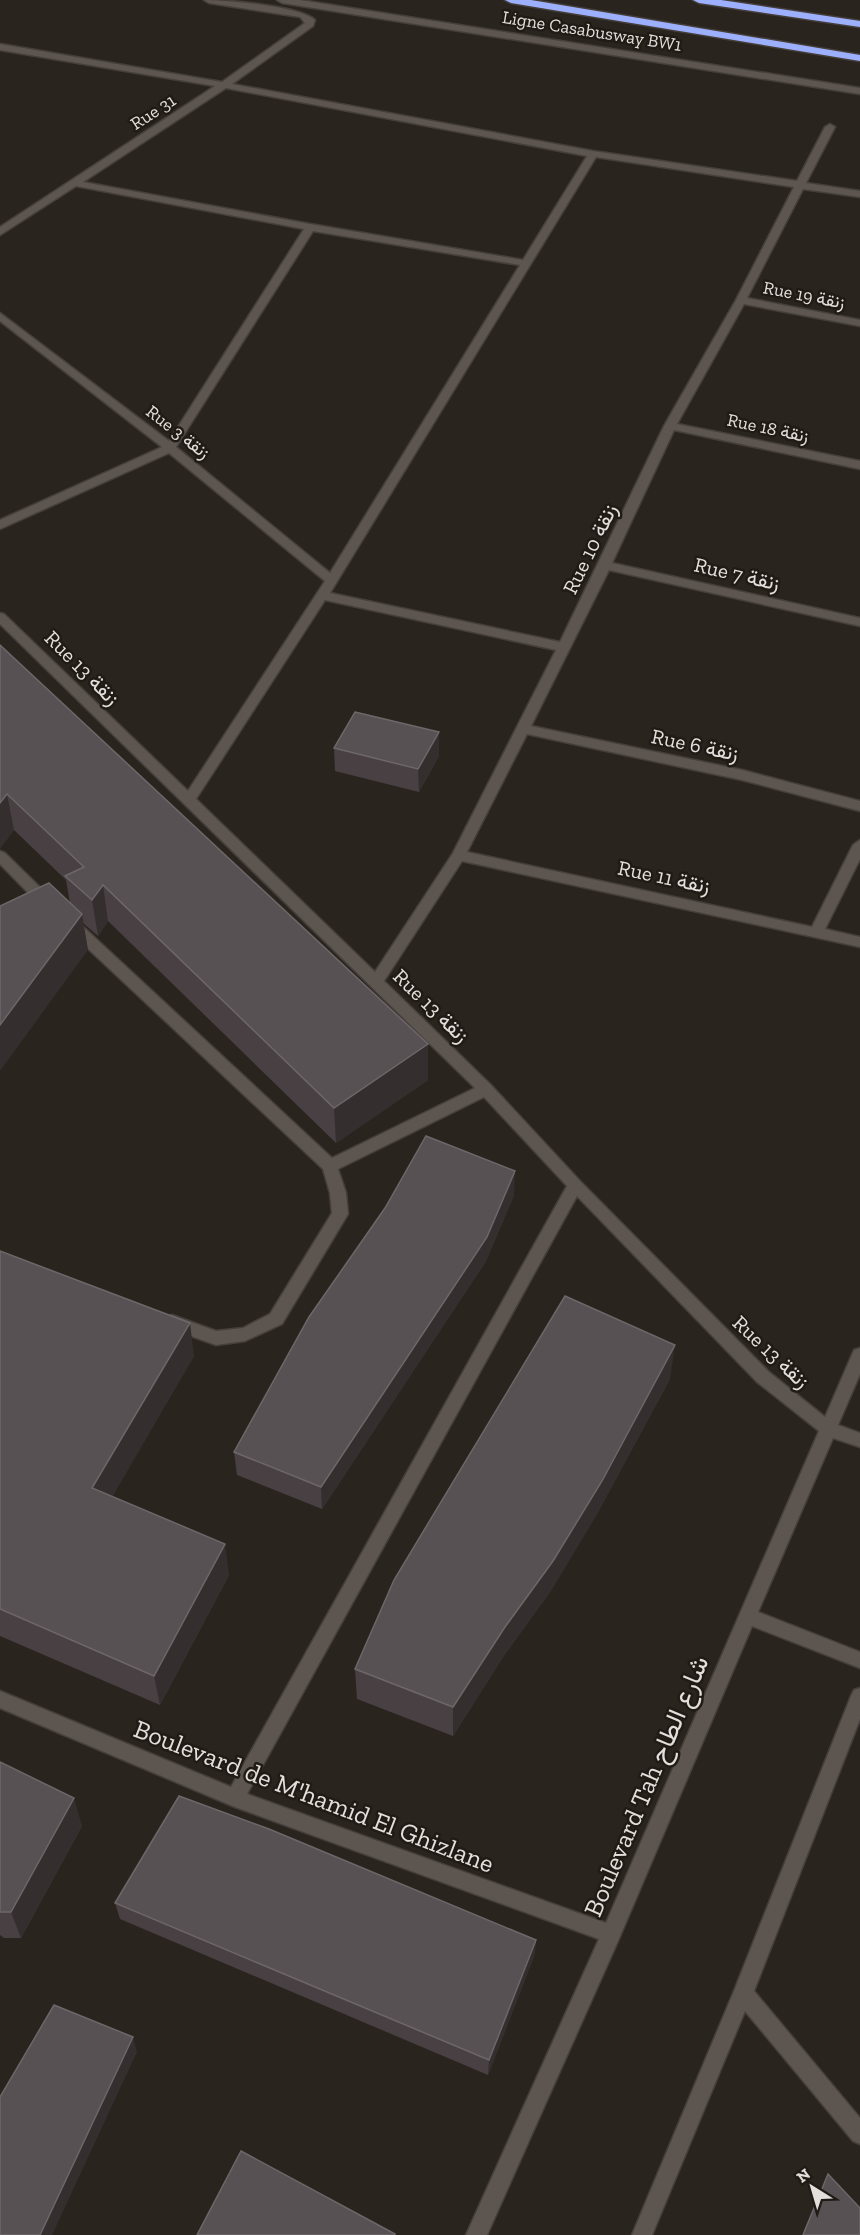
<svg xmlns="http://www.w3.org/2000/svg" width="860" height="2235" viewBox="0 0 860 2235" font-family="'Zilla Slab',Vazirmatn,serif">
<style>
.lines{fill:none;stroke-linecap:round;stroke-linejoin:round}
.minor-casing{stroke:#453f3c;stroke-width:3}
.highway-casing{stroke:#453f3c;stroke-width:3}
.minor{fill:#5c5550;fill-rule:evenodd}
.highway{fill:#9db0fd;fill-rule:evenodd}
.wall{fill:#484043}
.shaded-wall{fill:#352e2e}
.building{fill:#585154;stroke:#6e6769;stroke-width:1.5}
.labels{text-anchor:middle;stroke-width:5;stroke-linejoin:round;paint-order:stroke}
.far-street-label{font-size:18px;fill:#e3dfdc;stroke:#211b16}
.street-label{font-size:21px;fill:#e3dfdc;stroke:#211b16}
.near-street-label{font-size:26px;fill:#e3dfdc;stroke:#211b16}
</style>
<rect width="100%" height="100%" fill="#2a241f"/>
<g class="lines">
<g class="minor-casing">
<path id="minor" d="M204,0C226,0 301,6 315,20L313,26L232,84L593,151L797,181L825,127L830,124L835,127L806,183L860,191V197L803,189L747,298L860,320V326L744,304L677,424L860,461V469L674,430L612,563L860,618V626L609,570L531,726L742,770L860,801V811L742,780L527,734L467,852L812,927L853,845L860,840V859L825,929L860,937V947L462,861L384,981L491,1085L580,1181L769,1372L825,1417L854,1350L860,1348V1374L838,1425L860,1433V1447L833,1438L758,1612L860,1652V1668L752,1626L618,1941L487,2235H466L599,1939L235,1807L0,1708V1691L231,1787L567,1186L484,1097L338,1169L346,1193L348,1214L282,1324L245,1341L216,1345L166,1327L164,1322L166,1317L172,1315L216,1331L243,1328L270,1314L332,1213L330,1193L323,1169L67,929L65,925L67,921H77L332,1158L475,1088L0,624V613L4,614L188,791L325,581L169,453L0,529V520L162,447L0,321V313L169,441L304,229L76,186L0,235V227L215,86L0,50V44L222,82L305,23L300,17L209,3ZM226,88L587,156L523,260L310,224L83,182ZM596,157L794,187L736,300L664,426L560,642L330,593ZM313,231L520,265L330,573L176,447ZM325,600L556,650L453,853L375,972L196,799ZM577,1196L757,1382L819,1431L606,1923L247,1794Z
M277,0H300L860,88V94L282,3Z
M0,851L5,853L52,899L54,903L52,907H42L0,864Z
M860,1688V1719L754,1991L860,2118V2144L853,2141L745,2011L652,2235H632L734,1991L851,1696L854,1690Z"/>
</g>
<g class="highway-casing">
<path id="highway" d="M505,0H531L860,55V61L511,3Z
M693,0H721L860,21V27L699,3Z"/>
</g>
<use href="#minor" class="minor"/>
<use href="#highway" class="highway"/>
</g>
<path class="wall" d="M0,645L428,1080L336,1143L108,921L98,936L83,923L88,950L70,903L66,880L14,830L0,848Z
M334,748L439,756L419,792L335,771Z
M514,1195L486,1261L322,1509L237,1475L234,1452Z
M0,1251L194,1356L112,1496L229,1575L160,1705L0,1636Z
M670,1379L598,1512L550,1592L503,1657L453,1736L357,1699L355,1669Z
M0,1762L82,1826L21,1938H4L0,1935Z
M115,1903L536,1940L534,1956L488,2075L120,1919Z
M828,2174L860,2235H802Z"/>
<path class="shaded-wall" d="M439,732V756L419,792L418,769Z
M7,794L14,830L0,848V803Z
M103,885L108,921L98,936L92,900Z
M82,914L88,950L0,1071V1025Z
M428,1044V1080L336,1143L334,1108Z
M515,1171L514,1195L486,1261L322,1509L321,1487Z
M190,1323L194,1356L99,1520L92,1488Z
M675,1345L670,1379L598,1512L550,1592L503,1657L453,1736V1707Z
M225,1544L229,1575L160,1705L154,1676Z
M74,1798L82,1826L21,1938L11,1912Z
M536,1940L534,1956L488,2075L489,2060Z
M133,2037L137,2052L52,2235H40Z"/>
<path class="building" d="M0,645L428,1044L334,1108L103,885L92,900L65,876L84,867L7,794L0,803Z
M355,712L439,732L418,769L334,748Z
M49,883L82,914L0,1025V906Z
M426,1136L515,1171L487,1237L321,1487L234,1452L309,1317L385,1208Z
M0,1251L190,1323L92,1488L225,1544L154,1676L0,1609Z
M565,1296L675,1345L602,1481L553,1561L505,1627L453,1707L355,1669L394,1580Z
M0,1762L74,1798L11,1912H0Z
M179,1796L269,1829L536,1940L489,2060L115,1903Z
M54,2005L133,2037L40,2235H0V2097Z
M241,2151L395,2234L394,2235H197Z
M828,2174L860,2208V2235H803Z"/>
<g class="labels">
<g class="far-street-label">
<text transform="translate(592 31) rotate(9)" y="6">Ligne Casabusway BW1</text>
<text transform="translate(153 112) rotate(-33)" y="6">Rue 31</text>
<text transform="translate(804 295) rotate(11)" y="6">Rue 19 زنقة</text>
<text transform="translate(768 428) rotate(12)" y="6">Rue 18 زنقة</text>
<text transform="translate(178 432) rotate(38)" y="6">Rue 3 زنقة</text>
</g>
<g class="street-label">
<text transform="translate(590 549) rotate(-64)" y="7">Rue 10 زنقة</text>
<text transform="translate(737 574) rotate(13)" y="7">Rue 7 زنقة</text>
<text transform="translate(82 668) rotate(45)" y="7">Rue 13 زنقة</text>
<text transform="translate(695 745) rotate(12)" y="7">Rue 6 زنقة</text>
<text transform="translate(664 877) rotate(12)" y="7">Rue 11 زنقة</text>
<text transform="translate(431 1006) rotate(44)" y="7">Rue 13 زنقة</text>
<text transform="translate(771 1352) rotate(43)" y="7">Rue 13 زنقة</text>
</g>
<g class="near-street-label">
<text transform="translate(646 1786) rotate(-67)" y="9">Boulevard Tah شارع الطاح</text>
<text transform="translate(314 1796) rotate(21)" y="9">Boulevard de M'hamid El Ghizlane</text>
</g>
</g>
<g transform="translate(812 2187) rotate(323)" stroke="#211b16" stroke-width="4.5" paint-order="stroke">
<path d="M0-4.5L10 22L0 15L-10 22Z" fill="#e3dfdc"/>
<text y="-9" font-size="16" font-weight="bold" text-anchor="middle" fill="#e3dfdc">N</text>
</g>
</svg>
